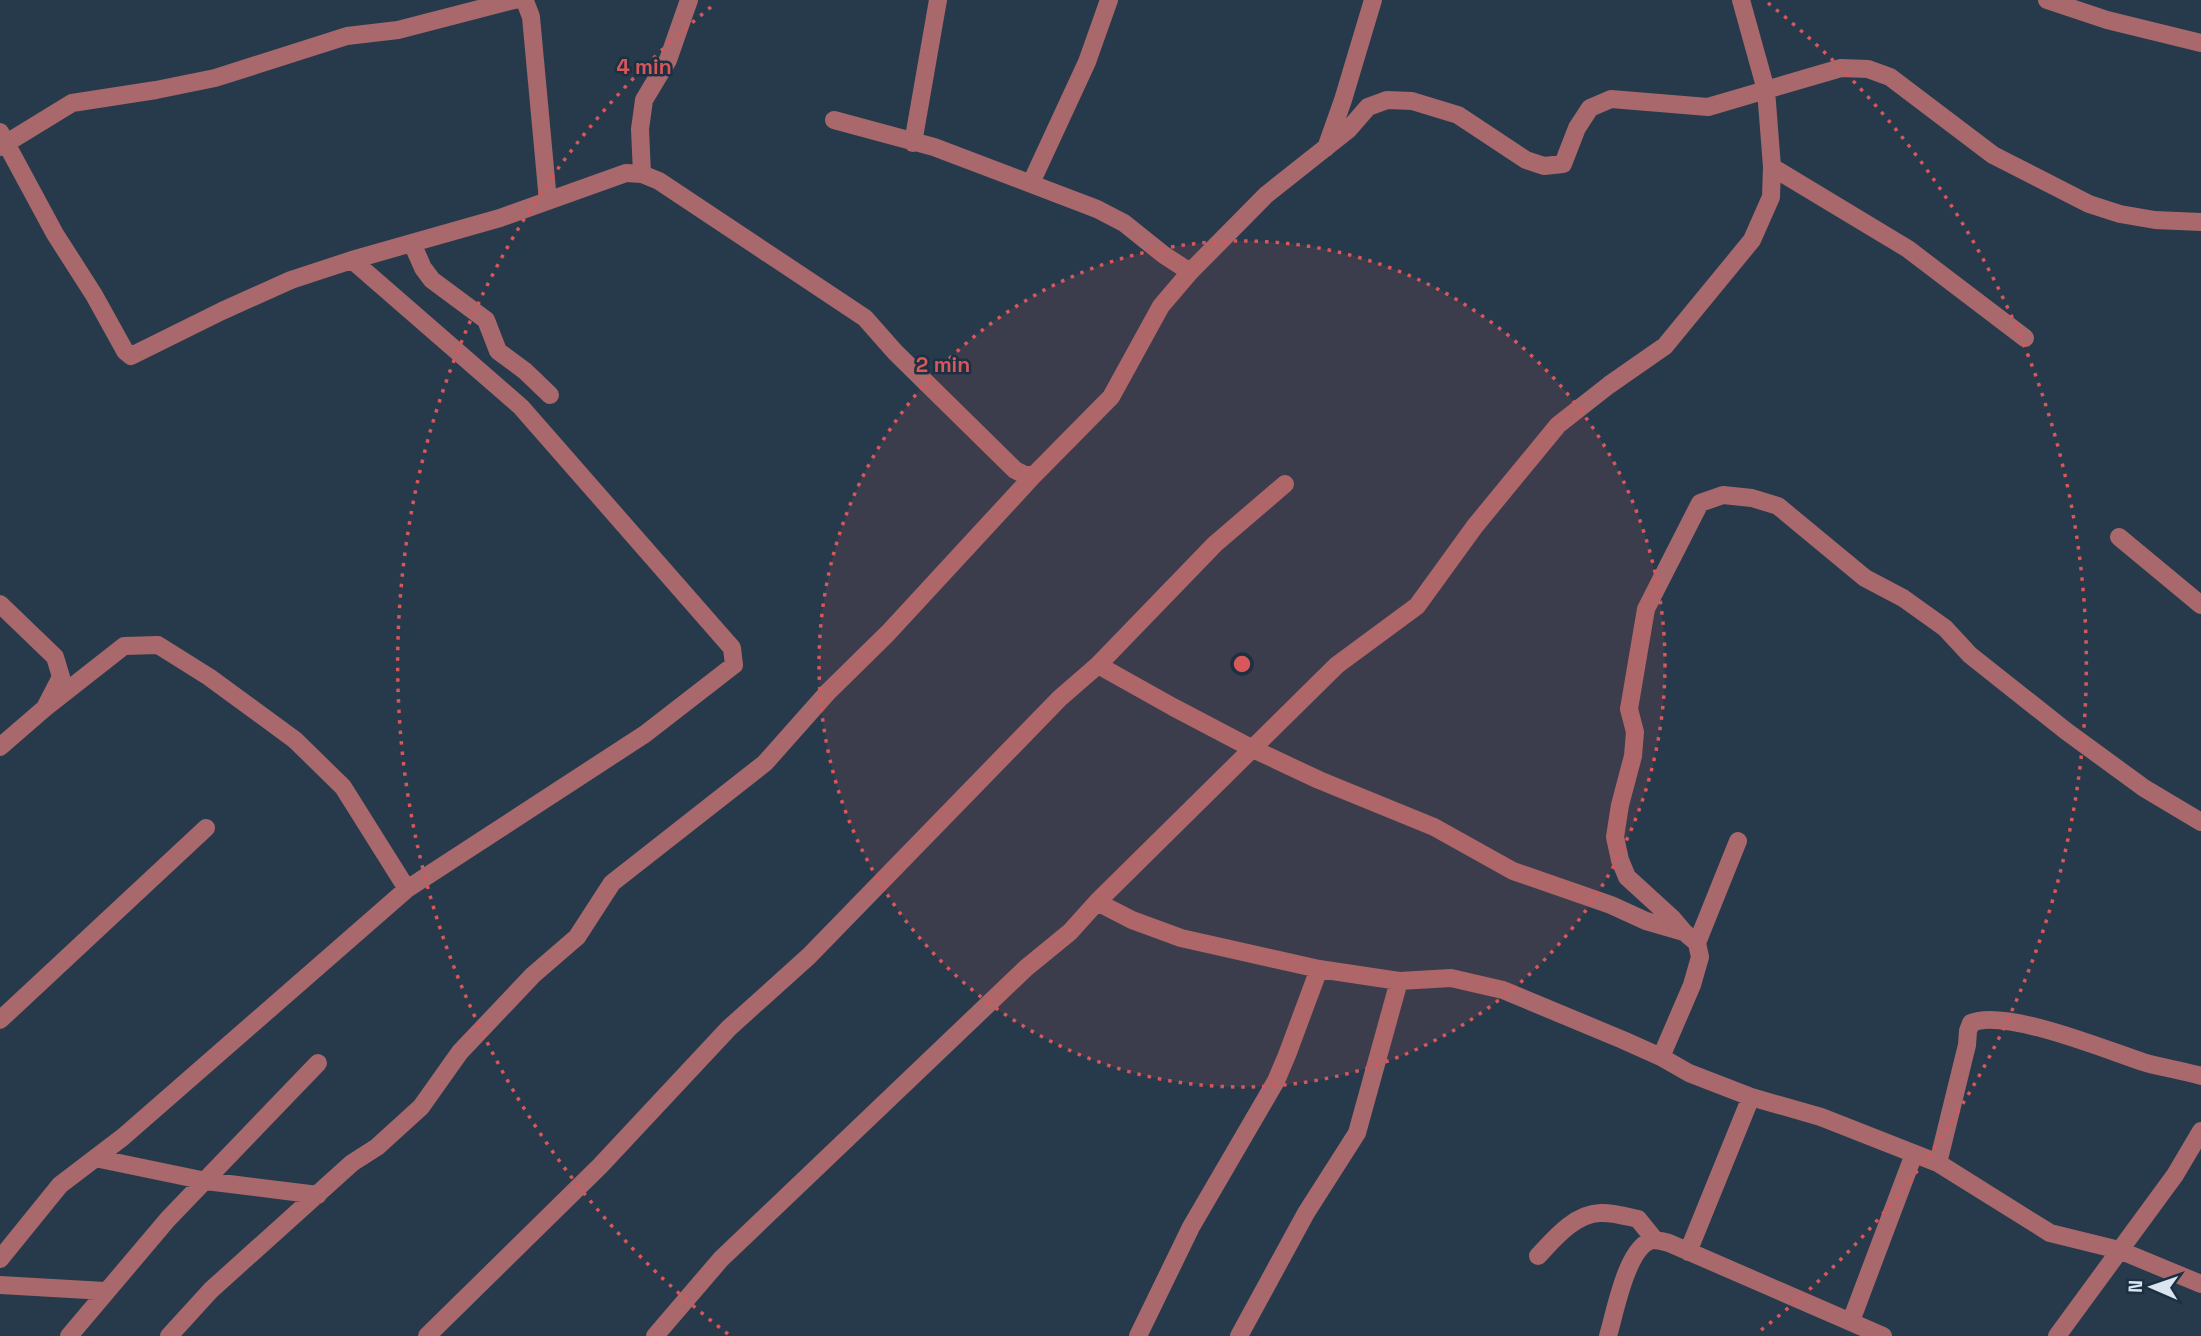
<svg xmlns="http://www.w3.org/2000/svg" width="2201" height="1336" viewBox="0 0 2201 1336" font-family="'Space Grotesk',sans-serif">
<style>
.lines{fill:none;stroke-linecap:round;stroke-linejoin:round}
.minor{stroke:#a9686b;stroke-width:18}
.ring{fill:none;stroke:#d7575a;stroke-width:3.5;stroke-dasharray:3.5 7}
.centre{fill:#d7575a;stroke:#1c3041;stroke-width:3.5}
.ring-label{font-size:21px;text-anchor:middle;font-weight:bold;fill:#d7575a;stroke:#1c3041;stroke-width:5;stroke-linejoin:round;paint-order:stroke}
</style>
<rect width="100%" height="100%" fill="#263a4c"/>
<g class="lines">
<path class="minor" d="M520,0L525,1L531,17L548,201
M2047,0L2107,20L2201,43
M834,120L934,147L1097,209L1124,223L1164,255L1190,272
M0,132L55,234L94,295L125,351L131,356L222,311L291,280L352,260L500,218L626,173L642,174L659,181L865,318L895,352L1015,470L1023,474L1033,476L1111,397L1161,306L1190,272L1266,195L1348,130L1368,107L1387,100L1412,101L1458,115L1526,160L1544,166L1563,164L1577,128L1590,108L1611,99L1708,107L1841,68L1868,69L1890,77L1993,155L2089,204L2120,214L2155,220L2201,222
M913,143L938,0
M0,147L72,103L156,90L215,78L347,36L398,30L514,0
M1326,148L1343,100L1373,0
M1772,167L1908,249L2025,338
M642,174L640,129L644,100L668,60L689,0
M1031,183L1087,62L1109,0
M412,243L423,268L432,280L486,320L498,351L525,371L550,395
M2119,537L2201,605
M0,604L55,657L61,677L45,708L0,747
M1098,665L1173,707L1253,749L1319,780L1434,827L1513,871L1611,905L1646,921L1684,932L1697,943L1700,957L1692,985L1661,1057
M45,708L124,646L158,645L209,677L295,740L343,787L407,889
M1097,902L1132,920L1181,938L1319,969L1399,981L1451,978L1503,990L1623,1040L1661,1057L1689,1073L1751,1097L1821,1117L1938,1163L2050,1233L2119,1250L2201,1284
M1684,932L1673,919L1627,877L1620,860L1615,837L1620,805L1633,756L1635,732L1629,709L1646,609L1700,503L1723,495L1752,498L1778,506L1865,578L1903,598L1945,628L1970,655L2066,731L2144,788L2201,822
M1697,943L1738,841
M0,1020L206,828
M95,1158L206,1181L318,1195
M1938,1163L1967,1045L1968,1031L1971,1023C2005,1008 2106,1050 2143,1062C2162,1068 2182,1070 2201,1076
M1688,1252L1751,1097
M1538,1256C1554,1239 1574,1214 1600,1213C1612,1212 1625,1216 1638,1219L1655,1240
M0,1259L60,1185L123,1137L407,889L645,734L734,665L732,648L521,407L352,260
M0,1285L105,1291
M1851,1321L1914,1154
M69,1336L168,1219L318,1063
M169,1336L211,1290L352,1163L377,1147L421,1107L460,1052L533,975L577,937L612,883L765,763L828,692L888,633L1033,476
M427,1336L600,1166L729,1028L809,956L1060,698L1098,665L1215,544L1285,484
M655,1336L721,1259L1026,968L1070,932L1097,902L1337,665L1417,606L1475,526L1558,425L1609,385L1665,346L1752,240L1771,197L1772,167L1766,90L1741,0
M1138,1336L1191,1227L1276,1081L1287,1055L1319,969
M1239,1336L1306,1213L1357,1133L1399,981
M1608,1336C1615,1313 1627,1245 1653,1240C1658,1240 1665,1242 1669,1243L1883,1336
M2057,1336L2175,1175L2201,1131"/>
</g>
<circle cx="1242" cy="664" r="423" fill="#d7575a" fill-opacity=".12"/>
<g class="ring">
<circle cx="1242" cy="664" r="423"/>
<path d="M728 1334A845 845 0 0 1 716 3M1768 3A845 845 0 0 1 1756 1334"/>
</g>
<circle cx="1242" cy="664" r="10" class="centre"/>
<g class="ring-label">
<text x="644" y="74">4 min</text>
<text x="943" y="372">2 min</text>
</g>
<g transform="translate(2152 1287) rotate(272)" stroke="#1c3041" stroke-width="5" paint-order="stroke">
<path d="M0-5L12 26L0 18L-12 26Z" fill="#d9e5f1"/>
<text y="-10" font-size="19" font-weight="bold" text-anchor="middle" fill="#d9e5f1">N</text>
</g>
</svg>
